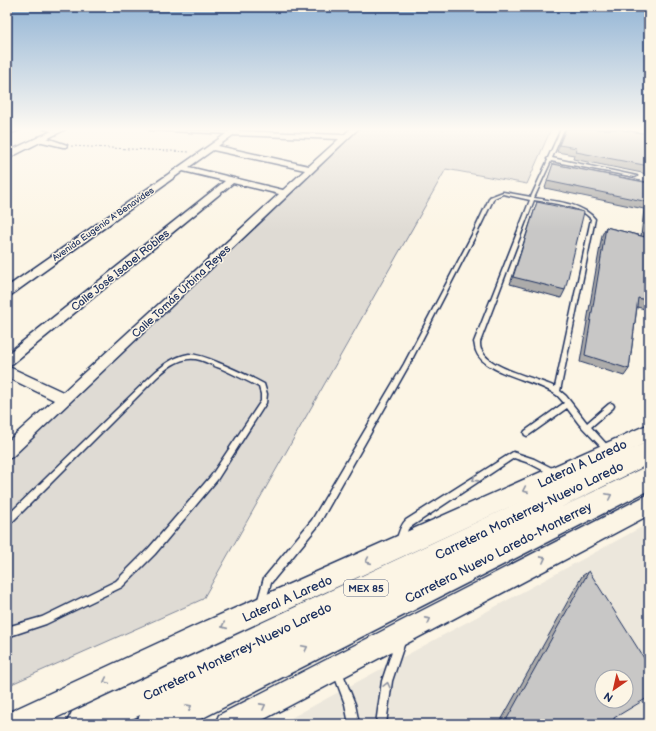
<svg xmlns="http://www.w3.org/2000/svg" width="656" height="731" viewBox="0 0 656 731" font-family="'Balsamiq Sans',sans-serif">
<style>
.built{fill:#ece7dc;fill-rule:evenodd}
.green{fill:#dfdbd4;stroke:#7d8599}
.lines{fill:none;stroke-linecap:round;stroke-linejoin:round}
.service-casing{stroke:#1b2f5e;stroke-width:3}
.minor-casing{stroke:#1b2f5e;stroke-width:3}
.tertiary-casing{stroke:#1b2f5e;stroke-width:3}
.trunk-casing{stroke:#1b2f5e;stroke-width:3}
.path{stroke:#1b2f5e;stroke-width:1;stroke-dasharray:2 2;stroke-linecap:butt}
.service{fill:#fcf5e5;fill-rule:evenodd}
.minor{fill:#fcf5e5;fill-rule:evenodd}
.tertiary{fill:#fcf5e5;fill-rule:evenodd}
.trunk{fill:#fcf5e5;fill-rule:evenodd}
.wall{fill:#acabaa;stroke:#1b2f5e}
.building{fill:#c8c7c6;stroke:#1b2f5e;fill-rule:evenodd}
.oneway{stroke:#8c92a2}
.labels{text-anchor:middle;stroke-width:3;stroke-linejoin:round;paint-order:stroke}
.far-street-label{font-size:9px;fill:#1b2f5e;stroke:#fcf5e5}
.shield{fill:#fcf5e5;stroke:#5e6a86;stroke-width:1}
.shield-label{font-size:10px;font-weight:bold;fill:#1b2f5e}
.street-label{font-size:11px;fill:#1b2f5e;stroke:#fcf5e5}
.near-street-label{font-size:13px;fill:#1b2f5e;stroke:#fcf5e5}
</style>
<rect width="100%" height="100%" fill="#fcf5e5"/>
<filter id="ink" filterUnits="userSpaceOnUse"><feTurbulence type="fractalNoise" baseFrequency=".025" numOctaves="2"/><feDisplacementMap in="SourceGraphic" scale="8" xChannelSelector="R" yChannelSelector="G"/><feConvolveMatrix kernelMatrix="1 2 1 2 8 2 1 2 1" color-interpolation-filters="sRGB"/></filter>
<g filter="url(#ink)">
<path class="built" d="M649,523V724H280ZM602,677H626V701H602Z"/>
<path class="green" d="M359,129H551L527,184L446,169L203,599L7,686V456Z"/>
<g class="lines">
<g class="service-casing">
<path id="service" d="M149,129L231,132L233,133L231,134L150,130Z
M561,129H564L552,158L637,176L635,177L551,161L534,198C553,201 583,203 595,219L560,391L566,396L587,423L609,404L611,403L613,404L614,406L613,408L591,427L609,447L610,449L609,451L607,452L605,451L579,424L567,408L529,435L527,436L525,435L524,433L525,431L564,403C561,400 559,396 555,394C536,380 484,374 476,351C475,349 475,345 474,342L530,200L503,194L494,198L478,231L408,367L318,526L271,583L264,606L261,607L258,606L257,603L264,578L312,520L404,364L474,231L490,197L503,192L531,197L548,160L547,159L548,158ZM534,200C550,203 580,205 591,219L555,387C537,378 490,369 482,351C480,349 480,345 480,342Z
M189,354C202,355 212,360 224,365C238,371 251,377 264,384L267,394L266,403L217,480L155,554L122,587L46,624L7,637V627L42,617L116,581L149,548L211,476L261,401V394L259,387C246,380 233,374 220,368C213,366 207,362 200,360C182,355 168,367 156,378L10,524L7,525V516L152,375C163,365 173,357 189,354Z
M513,452L534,459L558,471L559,473L558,475L555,476L552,475L529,463L514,458L412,526L408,529L403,544L400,545L397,544L396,541C399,533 400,526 406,520Z
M400,637L403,639L405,642L392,681L386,724H376L382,681L395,642L397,639Z
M338,667L341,669L355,704L359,724H349L345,704L333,672L335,669Z"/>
</g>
<g class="minor-casing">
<path id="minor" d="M11,129H21L7,135V130Z
M44,129H57L62,131L58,133Z
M233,129H240L239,131L344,135L350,129H358L12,457L7,459V442L54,400L7,377V366L63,392L279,194L233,183L12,364L7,366V354L225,181L183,171L11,295L7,296V287ZM233,135L339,139L309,166L218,146ZM213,150L305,170L283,190L189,167Z
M38,137H44L67,145L66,147H63L38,141Z"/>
</g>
<g class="tertiary-casing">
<path id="tertiary" d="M56,129H66L7,159V152Z
M649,424V441L616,458L213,644L43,724H7V713L195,626Z
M649,494V515L255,724H215L219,715Z"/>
</g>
<g class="trunk-casing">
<path id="trunk" d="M649,441V464L560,508L649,465V490L191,724H136L140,715L122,724H66L72,712Z"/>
</g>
<path class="path" d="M71,146L190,152"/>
<use href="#service" class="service"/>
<use href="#minor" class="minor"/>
<use href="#tertiary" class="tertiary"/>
<use href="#trunk" class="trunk"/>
</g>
<path class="wall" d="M565,129H617L648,134L647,129H649V310L637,307L629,369L624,376L580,362L602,235L606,227L641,236L644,209L545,188L553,164L647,182V174L573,159L574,155L557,152Z
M537,202L565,290L561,298L510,284Z
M589,571L614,718L613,724H499L582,576Z"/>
<path class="building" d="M566,129H617L649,134V166L576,152L577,148L559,145Z
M553,164L649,183V301L638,298L629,369L585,355L606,227L645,237L648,202L547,181Z
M537,202L584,212L565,290L513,277Z
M589,571L649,666V697L614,718L613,724H504ZM602,677H626V701H602Z"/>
<defs><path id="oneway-chevron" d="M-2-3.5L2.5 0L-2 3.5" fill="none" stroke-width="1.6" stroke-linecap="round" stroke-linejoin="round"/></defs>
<g class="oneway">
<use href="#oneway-chevron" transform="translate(475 479) rotate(147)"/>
<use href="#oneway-chevron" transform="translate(525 490) rotate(156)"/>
<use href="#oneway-chevron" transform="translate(609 496) rotate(-26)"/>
<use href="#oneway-chevron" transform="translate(543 559) rotate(-28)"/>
<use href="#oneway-chevron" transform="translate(368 561) rotate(156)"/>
<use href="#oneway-chevron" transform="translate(428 620) rotate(-28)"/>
<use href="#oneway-chevron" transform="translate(224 626) rotate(156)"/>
<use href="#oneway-chevron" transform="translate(305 648) rotate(-27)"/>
<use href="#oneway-chevron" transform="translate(106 681) rotate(155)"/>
<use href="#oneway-chevron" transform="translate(387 685) rotate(-77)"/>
<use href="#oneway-chevron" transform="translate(263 706) rotate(-28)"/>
<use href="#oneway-chevron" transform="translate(189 707) rotate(-27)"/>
</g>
</g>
<linearGradient id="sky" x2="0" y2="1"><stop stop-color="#92b4d5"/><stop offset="0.56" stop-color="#fefaf3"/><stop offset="1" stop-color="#fefaf3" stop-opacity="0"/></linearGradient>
<rect width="656" height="231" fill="url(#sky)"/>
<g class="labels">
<g class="far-street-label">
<text transform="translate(103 224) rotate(-35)" y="3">Avenida Eugenio A Benavides</text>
</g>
<rect class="shield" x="344" y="580" width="44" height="16" rx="3"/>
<g class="shield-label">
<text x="366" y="592">MEX 85</text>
</g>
<g class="street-label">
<text transform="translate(120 270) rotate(-39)" y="4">Calle José Isabel Robles</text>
<text transform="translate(181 291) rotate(-43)" y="4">Calle Tomás Urbina Reyes</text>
</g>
<g class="near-street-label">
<text transform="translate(582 463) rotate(-25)" y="5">Lateral A Laredo</text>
<text transform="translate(529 510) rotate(-26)" y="5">Carretera Monterrey-Nuevo Laredo</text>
<text transform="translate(498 552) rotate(-27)" y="5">Carretera Nuevo Laredo-Monterrey</text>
<text transform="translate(287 598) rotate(-24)" y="5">Lateral A Laredo</text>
<text transform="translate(237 651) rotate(-26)" y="5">Carretera Monterrey-Nuevo Laredo</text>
</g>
</g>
<rect width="656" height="731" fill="none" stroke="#fcf5e5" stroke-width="24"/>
<rect x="12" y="12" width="632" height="707" fill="none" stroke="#1b2f5e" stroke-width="1.5" filter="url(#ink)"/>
<g transform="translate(614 689) rotate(214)"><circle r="19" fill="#fcf5e5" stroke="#a2a6af"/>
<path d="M0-3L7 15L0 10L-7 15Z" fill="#c8321e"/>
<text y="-6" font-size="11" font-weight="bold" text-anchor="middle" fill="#1b2f5e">N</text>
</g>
</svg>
